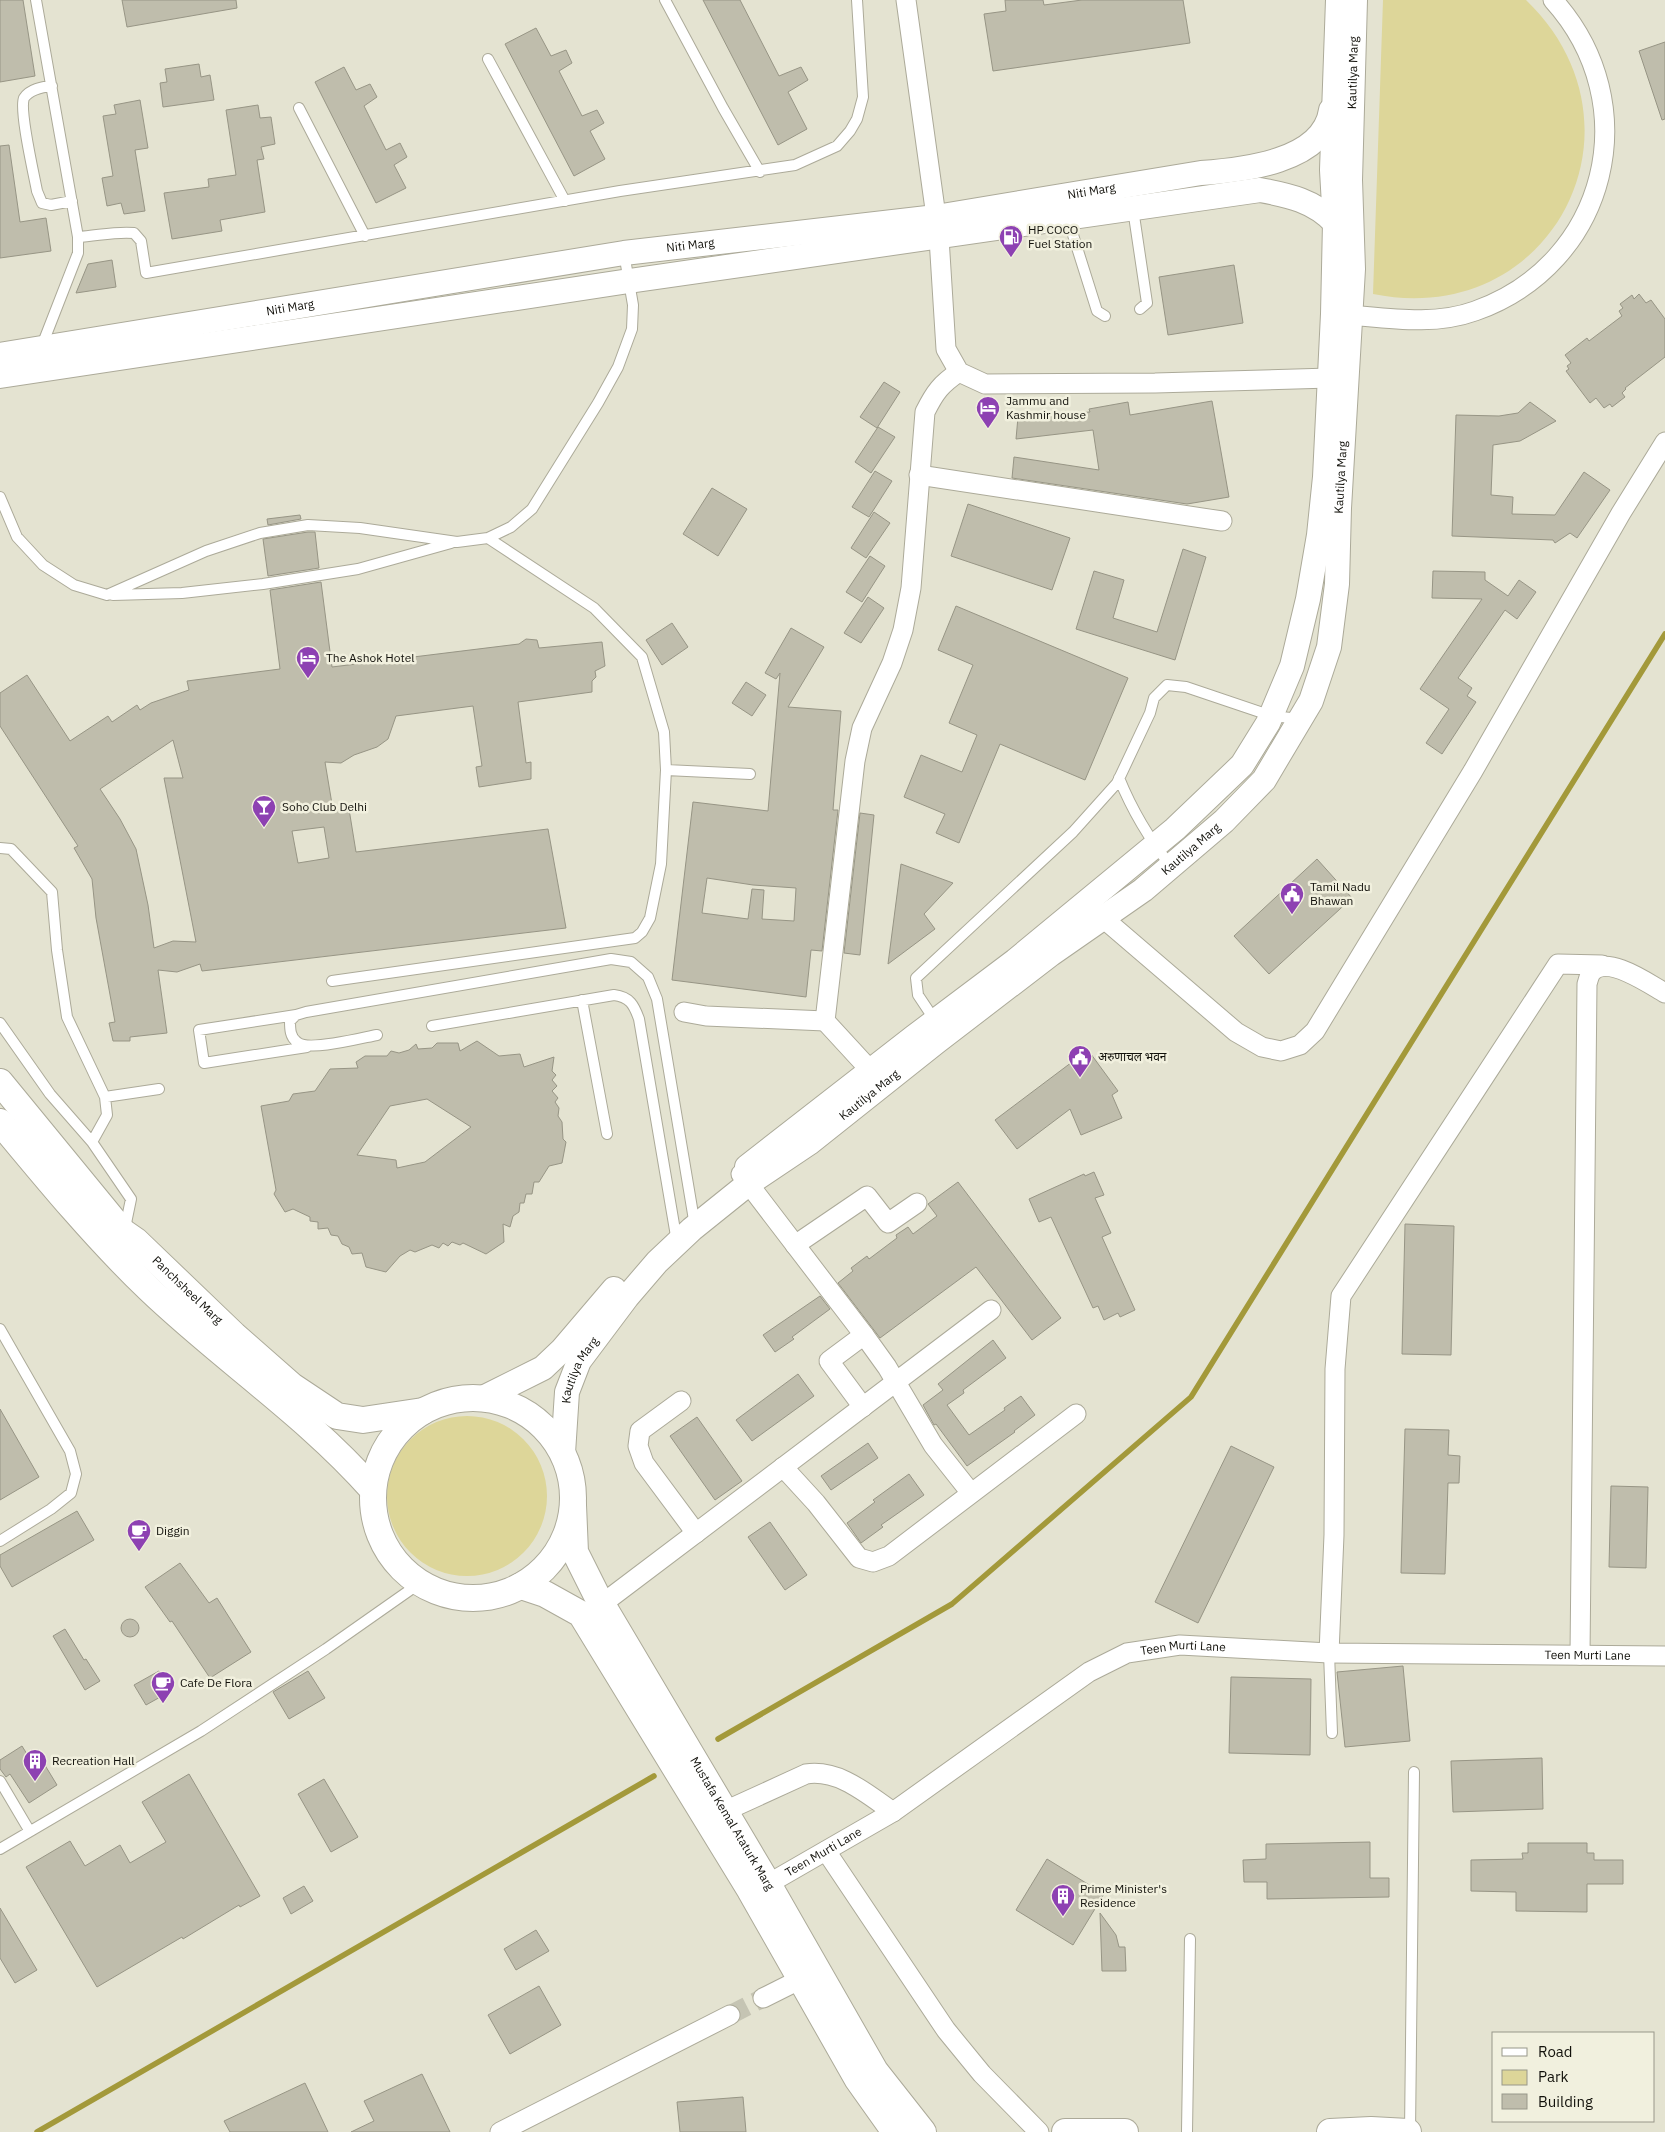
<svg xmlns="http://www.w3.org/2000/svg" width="1665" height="2132" viewBox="0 0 1665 2132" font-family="'IBM Plex Sans','Noto Sans Devanagari',sans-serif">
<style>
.green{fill:#ddd699}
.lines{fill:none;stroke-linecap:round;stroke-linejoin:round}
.stream{stroke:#a3993a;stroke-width:5.5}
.building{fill:#bfbdac;stroke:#979585;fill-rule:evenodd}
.minor-tunnel{stroke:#c5c4b3;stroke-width:19;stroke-dasharray:19 9;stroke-linecap:butt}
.service-casing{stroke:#acaa99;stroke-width:12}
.minor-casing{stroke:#acaa99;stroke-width:21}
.tertiary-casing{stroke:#acaa99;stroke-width:26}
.secondary-casing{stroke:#acaa99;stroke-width:28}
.service{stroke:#fff;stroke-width:10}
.minor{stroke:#fff;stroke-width:19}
.tertiary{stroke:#fff;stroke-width:24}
.secondary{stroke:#fff;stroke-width:26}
.labels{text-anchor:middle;stroke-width:5;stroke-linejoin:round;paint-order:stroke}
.street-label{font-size:12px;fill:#13120c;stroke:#f1f0de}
.poi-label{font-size:12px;fill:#13120c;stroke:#f1f0de;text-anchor:start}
</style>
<rect width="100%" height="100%" fill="#e4e3d1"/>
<path class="green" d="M1383,0H1526C1657,126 1552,330 1373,294Z
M387 1496a80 80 0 1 1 160 0a80 80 0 1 1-160 0Z"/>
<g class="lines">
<path class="stream" d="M718,1739L952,1604L1191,1397L1665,634
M37,2132L654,1776"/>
</g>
<path class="building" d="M0,0H23L35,76L0,82Z
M122,0H236L237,8L127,27Z
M703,0H740L779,76L801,67L808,80L788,92L807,129L778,145Z
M1005,0H1043L1044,5L1082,0H1183L1190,43L993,71L984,14L1006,11Z
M536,28L551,56L566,50L572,63L559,71L582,116L597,110L604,123L590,131L605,159L574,176L505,44Z
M1665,42V119L1662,120L1639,51Z
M199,64L201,77L210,75L214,100L163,107L160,83L167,82L165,69Z
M344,67L356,90L370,84L377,97L364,106L386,150L400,143L407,157L394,165L406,188L376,203L315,82Z
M140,100L148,148L135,150L145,211L124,214L121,203L107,206L102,178L113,176L103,116L116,114L114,105Z
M258,105L260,118L271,117L275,144L261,147L264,159L257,160L265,212L220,220L222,231L172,239L164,193L209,187L208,179L236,175L226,110Z
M9,145L20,222L46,218L51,251L0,258V146Z
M112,260L116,287L76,293L88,264Z
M1234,265L1243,323L1168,335L1159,277Z
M1639,294L1646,303L1651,300L1665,319V357L1625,388L1626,389L1622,393L1625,397L1612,407L1610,404L1604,408L1596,398L1590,403L1566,371L1569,369L1567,366L1571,363L1565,355L1587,338L1589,341L1622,316L1619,311L1623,308L1620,304L1632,295L1634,299Z
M884,382L900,392L877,428L860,417Z
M1212,401L1229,497L1187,504L1012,478L1014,457L1099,470L1093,430L1016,439L1018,417L1090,412L1089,409L1128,402L1130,415Z
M1530,402L1556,421L1520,441L1493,445L1491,495L1513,497L1512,514L1555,515L1584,472L1610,490L1577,538L1570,533L1555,543L1553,540L1452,536L1456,415L1499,416L1518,413Z
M878,427L895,437L871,473L855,462Z
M875,471L892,481L869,517L852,507Z
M712,488L747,509L718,556L683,534Z
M968,504L1070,538L1052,590L951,556Z
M874,512L890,523L866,558L851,548Z
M300,515L301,519L268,525L267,519Z
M308,532H315L319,568L268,576L263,539Z
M1183,549L1206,557L1175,660L1076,629L1094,571L1124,580L1113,618L1157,632Z
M870,556L885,566L862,602L846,592Z
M1433,571L1485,572V580L1508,596L1519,580L1536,592L1517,619L1505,610L1458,678L1472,688L1467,696L1476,702L1442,754L1426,743L1449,709L1420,689L1482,599L1432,598Z
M321,582L332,667L519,644L526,639L537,640L539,648L602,642L605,666L595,671L596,677L592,681V692L518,702L526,763L531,762V779L479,787L476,767L482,766L473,706L396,716L388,739L377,747L354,755L341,763L325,762L333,810L349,809L356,852L548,829L566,928L202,971L200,964L177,972L158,970L167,1033L130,1037V1041H113L109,1023L115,1022L96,918L92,879L74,848L78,846L0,726V693L27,675L70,741L108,716L112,722L137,705L140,710L151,703L189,690L187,681L280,669L270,590ZM173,740L183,778H164L196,942L173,941L154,948L148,905L136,849L120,819L100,789ZM324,827L329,858L298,863L292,831Z
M868,597L884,608L861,643L844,633Z
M956,606L1128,678L1085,780L1000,744L959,843L936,833L945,814L904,797L921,755L962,772L977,735L949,723L973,665L938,650Z
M672,623L688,647L662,665L646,640Z
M791,628L824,647L788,707L841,711L833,810H838L822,951L811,950L806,997L672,980L693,802L768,811L780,673L776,679L765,673ZM707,878L753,885L796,888L794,921L762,919L764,890L752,889L748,919L702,913Z
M746,682L766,695L752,716L732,703Z
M860,813L874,815L860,955L844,953Z
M1317,859L1352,898L1269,974L1234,936Z
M901,864L953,883L924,914L935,929L888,964Z
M477,1041L499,1056L520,1054L524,1067L554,1057L552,1071L556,1075L552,1080L557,1086L552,1091L558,1098L555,1102L559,1108L558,1116L562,1122L563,1139L566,1142L562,1163L549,1166L539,1182H534L532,1194H526L524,1203H520L519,1212L513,1216L510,1227L503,1224L504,1242L486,1254L463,1243L460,1245L452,1242L448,1246L443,1243L439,1248L432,1245L415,1252L410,1250L400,1256L386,1272L366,1267L362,1253L352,1254L349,1247L342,1244L338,1236L331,1235L328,1228L318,1229V1222L310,1221V1217L293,1209L285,1212L274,1194L276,1190L261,1106L289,1101L293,1094L315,1091L330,1069L358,1068L356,1062L365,1056H387L391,1051L399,1053L409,1050L416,1044L418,1049L432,1048L437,1043H458L460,1051ZM427,1099L471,1127L425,1162L397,1168L396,1160L357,1155L390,1106Z
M1088,1050L1118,1091L1112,1095L1122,1118L1081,1135L1070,1109L1017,1149L995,1120Z
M1094,1172L1104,1195L1095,1198L1111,1233L1102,1237L1135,1310L1120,1317L1118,1313L1104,1320L1098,1306L1093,1308L1051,1217L1039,1222L1029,1199L1084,1174L1085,1176Z
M958,1182L1061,1318L1032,1340L976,1267L880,1338L838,1283L853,1271L851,1268L867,1256L869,1259L897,1238L896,1235L908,1227L913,1234L937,1216L928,1204Z
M1405,1224L1454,1226L1451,1355L1402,1354Z
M820,1296L830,1309L792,1337L794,1339L775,1352L763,1335Z
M993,1340L1006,1358L963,1390L964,1393L947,1405L969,1435L1005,1410L1004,1408L1021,1396L1035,1415L1014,1431L1015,1432L967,1466L936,1424L934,1425L923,1405L943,1390L938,1384Z
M798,1374L814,1396L752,1441L736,1420Z
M0,1409L39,1477L0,1500Z
M697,1417L742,1481L715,1500L670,1436Z
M1405,1429L1449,1430L1448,1455L1460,1456L1459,1483H1448L1445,1574L1401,1573Z
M868,1443L878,1458L831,1490L821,1476Z
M1231,1446L1274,1467L1198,1623L1155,1602Z
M909,1474L924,1495L881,1525L883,1527L861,1543L847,1523L875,1502L873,1500Z
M1611,1486L1648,1487L1646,1568L1609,1567Z
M77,1511L94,1540L12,1587L0,1566V1555Z
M770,1522L807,1575L785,1590L748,1537Z
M180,1563L209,1603L217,1598L251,1652L210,1678L172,1621L170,1622L145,1587Z
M121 1628a9 9 0 1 1 18 0a9 9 0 1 1-18 0Z
M65,1629L84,1660L86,1659L100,1681L85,1690L53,1636Z
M1403,1666L1410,1741L1345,1747L1337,1672Z
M159,1671L171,1691L146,1705L134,1685Z
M308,1671L325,1698L289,1719L273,1692Z
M1231,1677L1311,1679L1310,1755L1229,1753Z
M22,1746L35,1767L43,1762L57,1785L29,1803L10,1774L6,1777L0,1769V1760Z
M1542,1758L1543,1809L1453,1812L1451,1761Z
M189,1774L260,1896L240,1907L239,1905L183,1939L182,1937L97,1987L26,1867L70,1841L85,1866L120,1845L130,1863L166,1842L142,1802Z
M324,1779L358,1837L331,1852L298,1794Z
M1370,1842V1878H1389V1897L1267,1899V1882H1244L1243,1860L1266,1859V1844Z
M1528,1843H1587V1853H1594V1860H1623V1884H1587V1912L1516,1911V1892L1471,1891V1860L1523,1859L1522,1853H1528Z
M1047,1859L1104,1894L1073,1945L1016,1910Z
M304,1886L313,1901L291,1914L283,1898Z
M0,1908L37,1970L15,1983L0,1958Z
M1100,1913L1116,1935L1119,1947H1125L1126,1971H1102Z
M536,1930L549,1951L516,1970L504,1949Z
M539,1986L561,2025L510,2054L488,2015Z
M422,2074L450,2132H351L374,2121L364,2101Z
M305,2083L328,2132H230L224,2121Z
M743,2097L746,2132H680L677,2102Z"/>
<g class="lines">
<path class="minor-tunnel" d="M730,2015L763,1998"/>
<g class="service-casing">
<path id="service" d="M36,0L78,237V253L41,348
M665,0L723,108L760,172
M488,59L565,201
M52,86C42,87 30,89 24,98C19,110 34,175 37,191L42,203L51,205L72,201
M299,108L365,236
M1133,209L1147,303L1140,309
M1068,219L1097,311L1105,316
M78,237C97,236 116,231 134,233L141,241L146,273L620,191L795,165L837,146L850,131L857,119L863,97L857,0
M0,497L17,537L43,565L74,585L107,595L206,551L260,533L308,525L360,528L457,542L488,538L511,527L532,509L598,403L618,367L632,329L633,305L624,253
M113,595L182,593L263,584L358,569L451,543
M666,770L750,774
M1119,778C1132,810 1149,839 1171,866
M0,848L11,849L52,892L57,950L67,1017L105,1097L107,1115L92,1142
M332,981L635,938L642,932L650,918L661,864L666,770L664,732L642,657L594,608L488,538
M582,1000L607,1134
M296,1015L199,1030L204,1063L307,1047
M936,1022L918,995L916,978L1073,832L1117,783L1150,713L1154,698L1167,685L1186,687L1272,716L1300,719
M0,1023L50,1094L92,1142L131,1199L125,1228
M432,1026L614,995C630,997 634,1005 639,1019L677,1242
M377,1035C361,1038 308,1052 297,1042C290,1037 290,1029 290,1021L296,1015L306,1012L611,959L631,962L648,977L657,999L695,1226
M105,1097L159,1089
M0,1329L70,1451L76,1474L71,1493L51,1509L0,1541
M1329,1653L1332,1733
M0,1781L29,1830
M0,1849L201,1731L326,1649L420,1583
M1187,2132L1190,1939
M1410,2132L1414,1772"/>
</g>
<g class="minor-casing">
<g id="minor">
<path d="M906,0L939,238L946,349L959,372L985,384L1155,383L1330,378"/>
<path d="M1337,314C1383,317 1431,327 1475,311C1608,264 1647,104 1553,0"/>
<path d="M919,475L1222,521"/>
<path d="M1103,918L1236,1032L1262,1047L1281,1051L1300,1045L1315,1031L1473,771L1621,513L1665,442"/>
<path d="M684,1012L706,1016L825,1021"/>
<path d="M871,1071L825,1021L855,761L862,728L892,663L903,630L911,588L925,412C935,392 941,384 959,372"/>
<path d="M741,1174L864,1335L887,1367L933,1445L971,1493"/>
<path d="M795,1245L867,1196L888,1223L917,1203"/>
<path d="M681,1401L640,1431L638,1446L644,1463L696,1533"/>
<path d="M863,1407L829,1361L864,1335"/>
<path d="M783,1467L816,1503L859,1558L873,1562L889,1556L1076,1414"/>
<path d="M602,1604L991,1310"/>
<path d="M1329,1653L1334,1535L1335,1369L1341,1296L1558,964L1602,965"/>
<path d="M1580,1655L1587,984C1588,981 1589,976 1591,973C1606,953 1649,984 1665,993"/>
<path d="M725,1811L806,1774C839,1769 867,1794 893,1812"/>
<path d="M826,1851L946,2030L982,2074L1039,2132"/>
<path id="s1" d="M768,1884L893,1812L1089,1672L1127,1653L1180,1645L1329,1653L1665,1656"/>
<path d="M763,1998L801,1979"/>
<path d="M500,2132L730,2015"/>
</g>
</g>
<g class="tertiary-casing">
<g id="tertiary">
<path id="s2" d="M0,355L624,253L936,217L1201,173C1242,170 1324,162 1331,110"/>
<path d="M0,376L629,281L1260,190C1288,195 1315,201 1335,223"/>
<path d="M747,1167L914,1037L1015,961L1175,829L1242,765L1268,723L1292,666L1308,599L1319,535L1325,477L1333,314L1335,223L1332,170L1338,0"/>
<path d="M483,1398L543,1368L562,1350L614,1289"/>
<path id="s3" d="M563,1453L567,1392L579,1361L627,1297L657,1262L692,1229L748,1184L809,1143L936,1042L1051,954L1143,890L1224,821L1264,780L1311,701L1329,647L1337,584L1339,508L1353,269L1350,180L1355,0"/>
</g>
</g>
<g class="secondary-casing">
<g id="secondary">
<path id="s4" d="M0,1082L123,1232L136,1241L234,1335L292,1386L337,1416L363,1420L423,1411"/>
<path d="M0,1122C48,1180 95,1237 149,1289C222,1359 306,1414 373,1490"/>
<circle cx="473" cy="1498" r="100"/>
<path id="s5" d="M573,1505L575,1552L597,1596L768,1884L875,2071L923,2132"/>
<path d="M521,1586L545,1594L581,1614L750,1890L858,2080L895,2132"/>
<path d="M1065,2132H1125"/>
<path d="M1330,2132L1371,2130L1408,2132"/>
</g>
</g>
<use href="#service" class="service"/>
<use href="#minor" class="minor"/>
<use href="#tertiary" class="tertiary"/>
<use href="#secondary" class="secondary"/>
</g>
<defs>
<g id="fuel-pin" transform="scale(1.25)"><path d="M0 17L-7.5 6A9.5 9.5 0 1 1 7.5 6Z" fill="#8d41b2" stroke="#f1f0de"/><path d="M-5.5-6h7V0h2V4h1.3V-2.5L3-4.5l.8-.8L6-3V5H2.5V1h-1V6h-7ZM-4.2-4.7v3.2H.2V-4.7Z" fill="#fff"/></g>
<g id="hotel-pin" transform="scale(1.25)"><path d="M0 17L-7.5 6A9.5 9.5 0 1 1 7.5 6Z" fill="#8d41b2" stroke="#f1f0de"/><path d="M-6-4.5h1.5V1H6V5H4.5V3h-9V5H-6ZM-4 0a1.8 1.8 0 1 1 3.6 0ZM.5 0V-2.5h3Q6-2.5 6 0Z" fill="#fff"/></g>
<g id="bar-pin" transform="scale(1.25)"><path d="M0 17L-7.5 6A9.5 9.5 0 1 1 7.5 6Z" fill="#8d41b2" stroke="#f1f0de"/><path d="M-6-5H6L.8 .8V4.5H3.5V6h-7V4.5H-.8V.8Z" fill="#fff"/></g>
<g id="civic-pin" transform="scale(1.25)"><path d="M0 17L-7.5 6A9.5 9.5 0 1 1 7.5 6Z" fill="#8d41b2" stroke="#f1f0de"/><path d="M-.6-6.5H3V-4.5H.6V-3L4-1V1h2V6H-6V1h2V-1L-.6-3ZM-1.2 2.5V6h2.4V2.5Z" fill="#fff"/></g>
<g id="cafe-pin" transform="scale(1.25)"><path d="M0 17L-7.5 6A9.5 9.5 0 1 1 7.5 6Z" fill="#8d41b2" stroke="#f1f0de"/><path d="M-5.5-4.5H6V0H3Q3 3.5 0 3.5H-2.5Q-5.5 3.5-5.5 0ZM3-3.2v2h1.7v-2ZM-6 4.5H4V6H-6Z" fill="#fff"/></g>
<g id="building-pin" transform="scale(1.25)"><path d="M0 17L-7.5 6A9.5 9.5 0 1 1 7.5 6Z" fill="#8d41b2" stroke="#f1f0de"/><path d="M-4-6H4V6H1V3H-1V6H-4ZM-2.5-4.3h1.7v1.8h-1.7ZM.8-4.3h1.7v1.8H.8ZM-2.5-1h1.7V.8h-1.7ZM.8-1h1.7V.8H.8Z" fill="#fff"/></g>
</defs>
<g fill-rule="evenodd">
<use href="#fuel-pin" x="1011" y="237"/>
<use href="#hotel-pin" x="988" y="408"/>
<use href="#hotel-pin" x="308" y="658"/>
<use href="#bar-pin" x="264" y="807"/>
<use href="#civic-pin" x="1292" y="894"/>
<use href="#civic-pin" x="1080" y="1057"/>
<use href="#cafe-pin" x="139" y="1531"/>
<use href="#cafe-pin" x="163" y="1683"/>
<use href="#building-pin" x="35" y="1761"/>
<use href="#building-pin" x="1063" y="1896"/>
</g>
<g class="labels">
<g class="street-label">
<text dy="4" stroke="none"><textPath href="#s3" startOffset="1721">Kautilya Marg</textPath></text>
<text dy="4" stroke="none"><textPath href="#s2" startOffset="1104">Niti Marg</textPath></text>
<text dy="4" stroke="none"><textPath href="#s2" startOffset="699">Niti Marg</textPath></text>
<text dy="4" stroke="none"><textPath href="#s2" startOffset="294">Niti Marg</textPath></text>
<text dy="4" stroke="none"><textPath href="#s3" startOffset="1316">Kautilya Marg</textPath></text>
<text dy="4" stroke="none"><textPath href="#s3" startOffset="896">Kautilya Marg</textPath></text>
<text dy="4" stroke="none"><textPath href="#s3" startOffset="491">Kautilya Marg</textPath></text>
<text dy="4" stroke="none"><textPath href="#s4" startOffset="281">Panchsheel Marg</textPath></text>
<text dy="4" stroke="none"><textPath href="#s3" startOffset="86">Kautilya Marg</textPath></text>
<text dy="4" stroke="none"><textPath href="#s1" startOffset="484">Teen Murti Lane</textPath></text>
<text dy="4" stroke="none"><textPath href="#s1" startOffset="889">Teen Murti Lane</textPath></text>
<text dy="4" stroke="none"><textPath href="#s5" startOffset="361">Mustafa Kemal Ataturk Marg</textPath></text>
<text dy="4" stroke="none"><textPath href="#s1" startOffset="64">Teen Murti Lane</textPath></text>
</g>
<g class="poi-label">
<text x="1028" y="234">HP COCO<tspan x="1028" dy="14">Fuel Station</tspan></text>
<text x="1006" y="405">Jammu and<tspan x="1006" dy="14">Kashmir house</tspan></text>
<text x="326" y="662">The Ashok Hotel</text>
<text x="282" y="811">Soho Club Delhi</text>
<text x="1310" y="891">Tamil Nadu<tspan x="1310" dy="14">Bhawan</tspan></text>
<text x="1098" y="1061">अरुणाचल भवन</text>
<text x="156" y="1535">Diggin</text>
<text x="180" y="1687">Cafe De Flora</text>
<text x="52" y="1765">Recreation Hall</text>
<text x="1080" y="1893">Prime Minister's<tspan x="1080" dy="14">Residence</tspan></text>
</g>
</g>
<rect x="1492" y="2032" width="162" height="90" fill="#f1f0de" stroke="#98978a"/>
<rect x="1502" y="2048" width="25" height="8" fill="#ffffff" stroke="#98978a"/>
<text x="1538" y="2057" font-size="15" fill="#13120c">Road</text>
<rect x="1502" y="2070" width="25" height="15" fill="#ddd699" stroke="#98978a"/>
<text x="1538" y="2082" font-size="15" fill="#13120c">Park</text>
<rect x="1502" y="2094" width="25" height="15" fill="#bfbdac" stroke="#98978a"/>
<text x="1538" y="2107" font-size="15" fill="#13120c">Building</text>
</svg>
